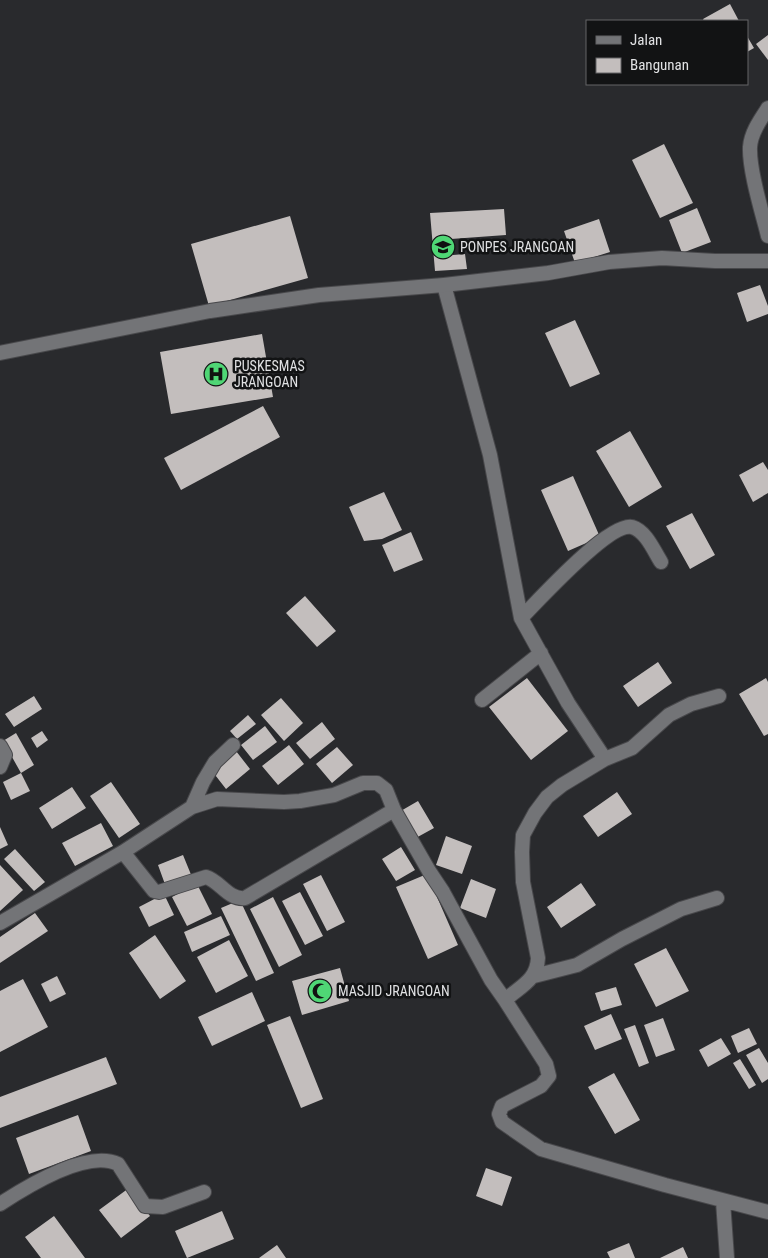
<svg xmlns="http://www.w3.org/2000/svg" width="768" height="1258" viewBox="0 0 768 1258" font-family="'Roboto Condensed',sans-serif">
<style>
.building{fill:#c3bebd}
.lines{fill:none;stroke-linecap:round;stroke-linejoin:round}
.minor-casing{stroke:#48484b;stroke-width:16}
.tertiary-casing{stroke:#48484b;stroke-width:16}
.minor{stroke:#737477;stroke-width:14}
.tertiary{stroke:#737477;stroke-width:14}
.labels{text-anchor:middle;stroke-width:5;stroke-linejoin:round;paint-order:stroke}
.poi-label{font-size:14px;fill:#e0e1e3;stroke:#121314;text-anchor:start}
</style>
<rect width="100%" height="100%" fill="#292a2d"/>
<path class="building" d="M730,4L739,21H704L703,19Z
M768,35V60L756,44Z
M747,36L754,48L747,52Z
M664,144L693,203L660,218L632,160Z
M697,208L711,242L682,253L669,220Z
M504,209L506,235L451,239L453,255L465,254L467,269L435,271L430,213Z
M290,216L308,278L209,306L191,244Z
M599,219L610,252L575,263L564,231Z
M760,285L768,306V314L747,322L737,293Z
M575,320L600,374L570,387L545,333Z
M262,334L273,397L171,414L160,352Z
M263,406L280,437L181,490L164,458Z
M630,431L662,487L629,507L596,451Z
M763,462L768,470V493L753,502L739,475Z
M573,476L600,537L568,551L541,490Z
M384,492L402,530L382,539L364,541L349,507Z
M692,513L715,555L690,569L666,526Z
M411,532L423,560L394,572L382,545Z
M305,596L336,631L317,647L286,613Z
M658,662L672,683L638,707L623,686Z
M527,678L568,731L531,760L489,707Z
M766,678L768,682V734L764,736L739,694Z
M34,696L42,709L14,727L5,714Z
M281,698L303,723L284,741L261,715Z
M248,715L256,724L237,739L230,731Z
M322,722L335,739L310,759L296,743Z
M265,726L277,742L253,760L241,745Z
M42,731L48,740L37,748L31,738Z
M16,733L34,765L21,773L3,741Z
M289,745L304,764L278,785L262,766Z
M337,747L353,765L332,783L316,764Z
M236,751L250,769L226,789L212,771Z
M21,773L30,791L11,800L3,782Z
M111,782L140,824L119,838L90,796Z
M72,787L86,808L52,829L39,808Z
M617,792L632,814L598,837L583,816Z
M418,801L434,828L414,839L399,812Z
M101,823L113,846L75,866L62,843Z
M0,827L8,845L0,849Z
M446,836L472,846L462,874L436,865Z
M401,847L415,870L396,881L382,859Z
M15,849L45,882L34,891L4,859Z
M183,855L192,877L166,887L158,865Z
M0,865L23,890L0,911Z
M427,874L458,945L428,959L396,887Z
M321,875L345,922L327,931L303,884Z
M471,879L496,889L486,918L460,908Z
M581,883L596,905L561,928L547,907Z
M197,884L212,914L187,926L172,897Z
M300,892L323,936L305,945L282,901Z
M164,894L174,915L149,927L139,907Z
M273,897L302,955L279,967L250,909Z
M240,900L274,973L256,981L221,908Z
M35,913L48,931L0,963V937Z
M221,916L230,935L192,952L184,932Z
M155,935L186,981L160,999L129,953Z
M229,940L248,976L216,993L197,957Z
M666,948L689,991L656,1007L634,964Z
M340,968L349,1001L302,1015L292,981Z
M57,976L66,994L50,1002L41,984Z
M23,979L48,1027L0,1052V991Z
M616,987L622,1005L601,1011L595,993Z
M252,992L265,1021L212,1046L198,1017Z
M611,1014L622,1039L595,1050L584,1026Z
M290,1016L323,1099L301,1108L267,1025Z
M663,1018L675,1050L656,1057L644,1025Z
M635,1025L649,1063L639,1067L624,1029Z
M749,1028L757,1044L738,1053L731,1036Z
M721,1038L731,1054L708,1067L699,1050Z
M759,1048L768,1063V1079L762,1083L746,1055Z
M106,1057L117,1084L0,1128V1097Z
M740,1059L756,1085L749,1089L733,1063Z
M614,1073L640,1120L615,1134L588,1087Z
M78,1115L91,1151L29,1174L16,1138Z
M486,1168L512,1177L502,1206L476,1196Z
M129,1188L150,1216L121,1238L99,1210Z
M222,1211L234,1239L187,1258L175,1231Z
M54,1216L85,1258H41L25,1237Z
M629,1243L635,1258H610L607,1252Z
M277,1245L286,1258H259Z
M683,1247L688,1258H660Z"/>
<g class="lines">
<g class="minor-casing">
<path id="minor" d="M768,108C760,120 751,133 750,147C749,170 762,212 768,236
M444,285L490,455L521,618L568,703L605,759
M521,618C538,601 609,522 632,527C646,531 654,551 661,562
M719,696L691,704L669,715L632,748L605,759L562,785L547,797L535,813L523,835L522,852L523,882L538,958C537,980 521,986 505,1000L546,1064L549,1076L541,1086L502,1106L499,1114L502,1122L541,1149L665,1185L768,1212
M482,700L541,653
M0,746L5,755L0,767
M192,807L203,782L215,762L233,745
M123,852L154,891L159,892L206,877C220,881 228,900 245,898L394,810
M0,923L123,852L192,807L217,799L284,802L300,801L334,795L363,783H377L386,790L394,810L429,871L443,892L491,980L505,1000
M534,976L577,965L622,939L681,909L717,898
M723,1201L727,1258
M0,1204C26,1187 87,1149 118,1164L145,1206L163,1207L204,1192"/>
</g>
<g class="tertiary-casing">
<path id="tertiary" d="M0,353L210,311L319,295L444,285L548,273L609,262L662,258L715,261H768"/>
</g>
<use href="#minor" class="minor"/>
<use href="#tertiary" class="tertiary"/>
</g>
<defs>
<g id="school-disc" transform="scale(1.25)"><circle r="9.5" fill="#4fd675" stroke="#121314"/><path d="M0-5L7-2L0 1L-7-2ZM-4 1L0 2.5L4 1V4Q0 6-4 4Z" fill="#111"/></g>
<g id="hospital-disc" transform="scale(1.25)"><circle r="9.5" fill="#4fd675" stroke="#121314"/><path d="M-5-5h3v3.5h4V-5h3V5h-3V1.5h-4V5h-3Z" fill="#111"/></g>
<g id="mosque-disc" transform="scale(1.25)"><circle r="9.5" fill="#4fd675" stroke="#121314"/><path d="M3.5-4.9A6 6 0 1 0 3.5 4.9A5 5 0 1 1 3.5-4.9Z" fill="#111"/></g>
</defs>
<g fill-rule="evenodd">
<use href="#school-disc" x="443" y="247"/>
<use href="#hospital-disc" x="216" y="374"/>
<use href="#mosque-disc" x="320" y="991"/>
</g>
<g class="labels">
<g class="poi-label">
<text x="460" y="252">PONPES JRANGOAN</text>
<text x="234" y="371">PUSKESMAS<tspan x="234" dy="16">JRANGOAN</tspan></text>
<text x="338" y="996">MASJID JRANGOAN</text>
</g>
</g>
<rect x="586" y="20" width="162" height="65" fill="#121314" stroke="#646567"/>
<rect x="596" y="36" width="25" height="8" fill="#737477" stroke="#646567"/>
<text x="630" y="45" font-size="15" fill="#e0e1e3">Jalan</text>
<rect x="596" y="58" width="25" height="15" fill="#c3bebd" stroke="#646567"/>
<text x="630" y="70" font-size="15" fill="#e0e1e3">Bangunan</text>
</svg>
